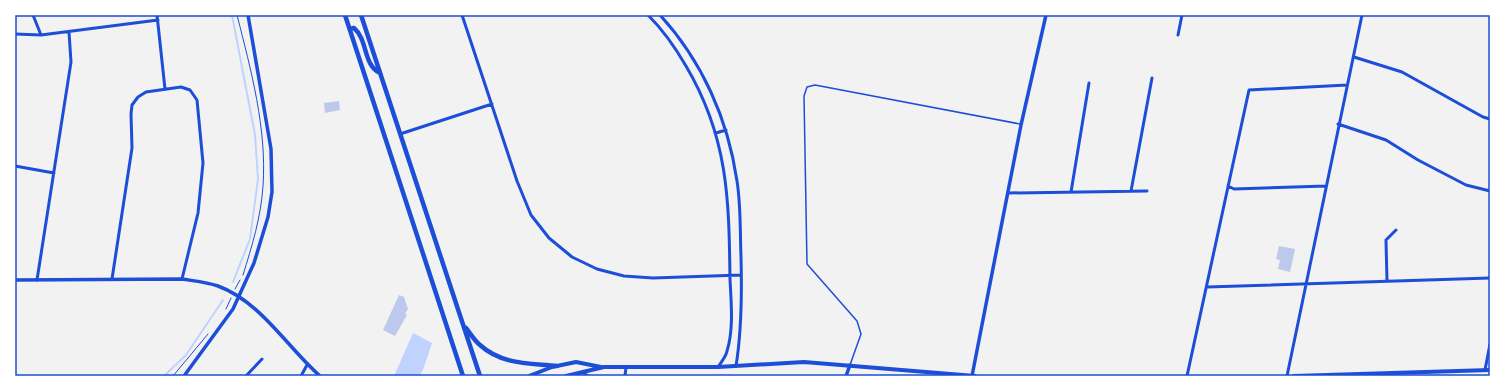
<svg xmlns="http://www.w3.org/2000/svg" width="1505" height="391" viewBox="0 0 1505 391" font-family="Quicksand,sans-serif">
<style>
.water{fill:#bfd3fe}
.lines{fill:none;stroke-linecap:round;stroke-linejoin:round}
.stream{stroke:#bfd3fe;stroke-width:2}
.building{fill:#bdc9ec}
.path{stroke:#1d4ed8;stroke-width:1}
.service{stroke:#1d4ed8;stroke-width:1.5}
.minor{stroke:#1d4ed8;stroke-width:3}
.tertiary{stroke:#1d4ed8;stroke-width:3.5}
.secondary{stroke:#1d4ed8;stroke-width:4}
.primary{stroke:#1d4ed8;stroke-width:4.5}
.neatline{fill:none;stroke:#1d4ed8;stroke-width:1.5}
</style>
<rect width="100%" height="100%" fill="#f2f2f2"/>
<path class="water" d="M413,333L432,343L423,370L419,376H394Z"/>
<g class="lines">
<path class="stream" d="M232,15L255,135L258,179L250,239L233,282
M164,376L186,355L223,300"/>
</g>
<path class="building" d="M339,101L340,110L325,113L324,103Z
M1279,246L1295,249L1290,272L1278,269L1280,260L1276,259Z
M399,295L404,297L408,309L405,314L407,315L395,336L383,330Z"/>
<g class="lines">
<path class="path" d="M237,15C251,70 267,129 263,186C261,217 252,246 243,275
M235,289L240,280
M226,309L231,298
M173,376L208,334"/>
<path class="service" d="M850,365L861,334L857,321L807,264L804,96L807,87L815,85L1020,124"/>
<path class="minor" d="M33,15L41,35
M157,15L165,89
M462,15L517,181L531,215L549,238L572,257L597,269L624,276L653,278L741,275
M648,15C663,30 675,47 686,66C728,137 729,198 730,279C731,301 734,329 727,351C726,357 721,362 718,367
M660,15C702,61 728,119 737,181C741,206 740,232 741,257C742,294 742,329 736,366
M15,34L41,35L158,20
M1178,35L1182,15
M1354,57L1402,72L1483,117L1490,119
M1338,124L1386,140L1418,160L1466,185L1490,191
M716,133L726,130
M400,134L492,104
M15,166L54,173
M1228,186L1234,189L1326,186
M1131,191L1152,78
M1071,192L1089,83
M1008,193L1147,191
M112,279L132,148L131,114L132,105L138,97L146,92L181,87L190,90L197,100L203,163L198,213L182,279
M37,280L71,62L69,32
M1387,281L1386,240L1396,230
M1207,287L1490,278
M1485,370L1490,344
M582,372L588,376
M246,376L262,359
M301,376L307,365
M625,376L626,367
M1187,376L1249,90L1347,85
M1287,376L1362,15"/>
<path class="tertiary" d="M15,280L182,279C194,281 206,282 218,286C261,302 287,347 320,376
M184,376L233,309L254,263L268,217L272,192L271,149L248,15
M846,376L850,365
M972,376L1021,125L1046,15"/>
<path class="secondary" d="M529,376L552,367L576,362L601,367
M566,376L604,367H718L804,362L975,376
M1294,376L1490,370"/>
<path class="primary" d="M345,15L463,376
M361,15L480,376
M350,29L354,28C368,40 363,65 380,73
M466,328C470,333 474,340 480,345C502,365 530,363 557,366"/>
</g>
<rect width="1505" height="391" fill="none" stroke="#ffffff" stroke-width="32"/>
<rect x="16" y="16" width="1473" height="359" class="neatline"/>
</svg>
